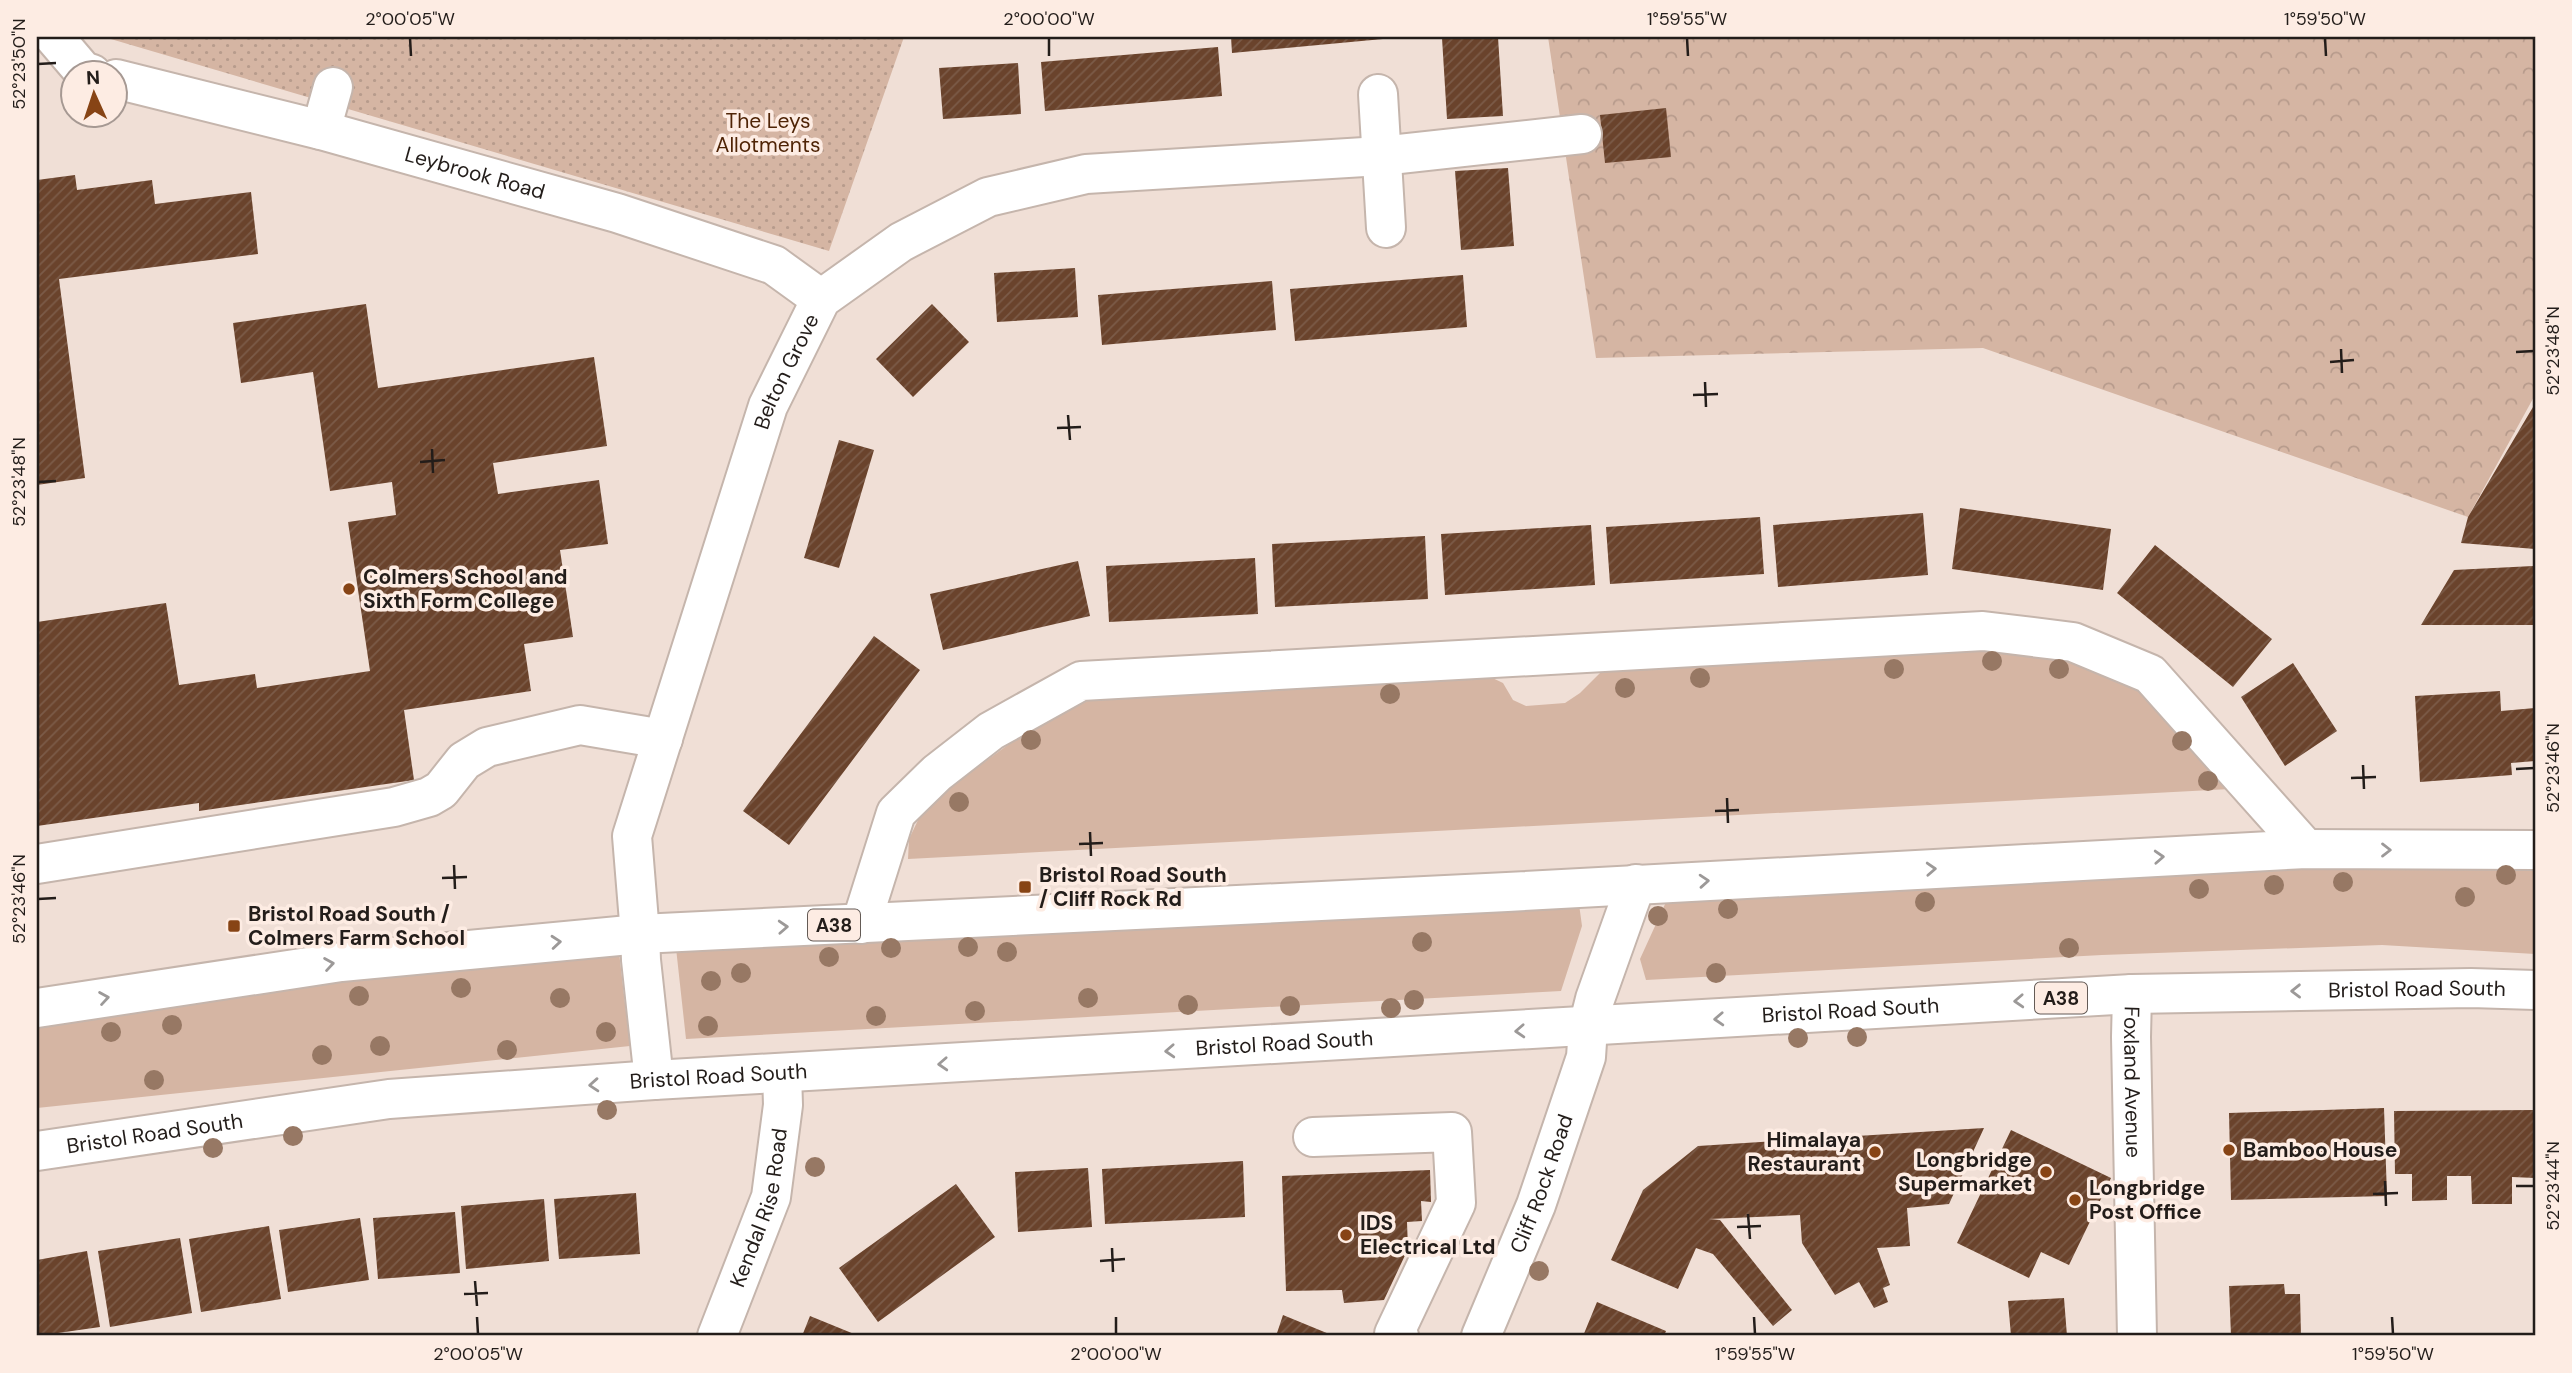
<svg xmlns="http://www.w3.org/2000/svg" width="2572" height="1373" viewBox="0 0 2572 1373" font-family="'DM Sans',sans-serif">
<style>
.grass{fill:#d5b5a3}
.park{fill:url(#park-crowns)}
.garden{fill:url(#garden-dots)}
.building{fill:url(#building-hatch)}
.lines{fill:none;stroke-linecap:round;stroke-linejoin:round}
.minor-casing{stroke:#c5b5ac;stroke-width:42}
.highway-casing{stroke:#c5b5ac;stroke-width:42}
.minor{stroke:#fff;stroke-width:38}
.highway{stroke:#fff;stroke-width:38}
.tree{fill:#977864}
.oneway{stroke:#9c9998}
.ticks{fill:none;stroke:#231d1a;stroke-width:2.5}
.poi-dot{fill:#874415;stroke:#fdece3;stroke-width:2.5}
.labels{text-anchor:middle;stroke-width:7;stroke-linejoin:round;paint-order:stroke}
.shield{fill:#fdece3;stroke:#645b56;stroke-width:2}
.shield-label{font-size:19px;font-weight:bold;fill:#231d1a}
.park-label{font-size:21px;fill:#4f2406;stroke:#fdece3}
.street-label{font-size:21px;fill:#231d1a;stroke:#fdece3}
.poi-label{font-size:21px;font-weight:bold;fill:#231d1a;stroke:#fdece3;text-anchor:start}
.neatline{fill:none;stroke:#231d1a;stroke-width:2.5}
.ticks-label{font-size:18px;text-anchor:middle;fill:#231d1a}
</style>
<defs>
<pattern id="park-crowns" width="20" height="18" patternUnits="userSpaceOnUse" patternTransform="scale(1.75)"><rect width="20" height="18" fill="#d5b5a3"/><path d="M2 6a3 3 0 1 1 6 0M12 15a3 3 0 1 1 6 0" fill="none" stroke="#b79b8c"/></pattern>
<pattern id="garden-dots" width="8" height="8" patternUnits="userSpaceOnUse" patternTransform="scale(1.75)"><rect width="8" height="8" fill="#d5b5a3"/><path d="M2 2h.1M6 6h.1" fill="none" stroke="#b79b8c" stroke-width="1.8" stroke-linecap="round"/></pattern>
<pattern id="building-hatch" width="6" height="6" patternUnits="userSpaceOnUse" patternTransform="scale(1.75)"><rect width="6" height="6" fill="#6a432c"/><path d="M-1 1l2-2M0 6l6-6M5 7l2-2" fill="none" stroke="#7b5b48"/></pattern>
</defs>
<rect width="100%" height="100%" fill="#f0dfd6"/>
<path class="grass" d="M1983,642L2072,656L2145,690L2230,789L908,859L909,839L919,818L941,794L1024,733L1099,695L1482,673L1503,683L1513,700L1526,706L1565,703L1580,693L1606,667Z
M2301,867H2535V954L2382,945L2102,955L1646,980L1640,959L1666,902Z
M1579,904L1582,926L1561,991L686,1039L676,948Z
M619,952L630,1046L37,1108V1022L353,976Z"/>
<path class="park" d="M1548,37H2535V395L2468,517L1983,348L1596,358Z"/>
<path class="garden" d="M104,37H904L829,251Z"/>
<path class="building" d="M1231,37H1383V39L1232,53Z
M1498,37L1503,116L1447,119L1442,38Z
M1218,47L1222,96L1045,111L1041,62Z
M1018,63L1021,114L943,119L939,68Z
M1666,108L1671,157L1605,163L1600,115Z
M1508,168L1514,246L1461,250L1455,171Z
M75,175L77,190L152,180L155,204L251,192L258,254L59,279L85,478L37,485V180Z
M1075,268L1078,317L997,322L994,273Z
M1463,275L1467,327L1295,341L1290,289Z
M1272,281L1276,330L1102,345L1098,295Z
M366,304L378,388L594,357L607,446L493,463L498,494L599,480L608,544L560,550L573,637L524,644L531,691L404,710L414,780L199,811V803L37,826V622L166,603L179,685L255,674L257,688L370,671L348,522L396,515L392,482L330,491L313,372L241,383L233,323Z
M932,304L969,342L913,397L876,359Z
M2533,407H2535V549L2461,543L2468,517Z
M839,440L874,450L839,568L804,558Z
M1960,508L2111,529L2103,590L1952,569Z
M1923,513L1928,575L1778,587L1773,525Z
M1760,517L1764,574L1610,584L1606,527Z
M1591,525L1595,585L1445,595L1441,534Z
M1425,536L1428,599L1275,607L1272,544Z
M2155,545L2272,639L2233,687L2117,593Z
M1255,558L1258,614L1109,622L1106,566Z
M1078,561L1090,616L943,650L930,594Z
M2533,566L2535,625H2421L2454,570Z
M874,636L920,670L789,845L743,811Z
M2293,663L2337,731L2285,766L2241,697Z
M2500,691L2501,711L2535,708V761L2511,763L2512,775L2420,782L2415,696Z
M2384,1108L2387,1196L2231,1200L2229,1113Z
M2535,1110V1178L2512,1177V1204H2472L2471,1176H2447V1200L2412,1201V1174H2395L2394,1111Z
M1984,1128L1949,1204L1907,1208L1910,1246L1877,1248L1890,1285L1883,1288L1888,1302L1874,1308L1859,1282L1835,1295L1802,1243L1800,1215L1709,1219L1720,1220L1792,1310L1773,1326L1713,1254L1696,1248L1678,1289L1611,1260L1643,1190L1698,1146Z
M2011,1130L2111,1178L2069,1265L2041,1252L2029,1278L1957,1243Z
M1243,1161L1245,1217L1105,1224L1102,1169Z
M1088,1168L1092,1227L1018,1232L1015,1172Z
M1430,1170L1431,1202L1421,1201L1422,1221L1407,1222L1408,1249L1384,1300L1344,1303L1342,1290L1286,1291L1282,1176Z
M956,1184L995,1237L878,1322L839,1268Z
M636,1193L640,1254L559,1259L554,1199Z
M544,1199L549,1261L466,1269L461,1206Z
M455,1212L460,1273L378,1279L373,1218Z
M360,1218L369,1280L288,1292L279,1230Z
M269,1226L281,1299L201,1312L189,1239Z
M180,1238L192,1313L110,1327L98,1251Z
M87,1251L100,1327L37,1336V1260Z
M2284,1284L2285,1294H2300L2301,1336H2231L2229,1286Z
M2064,1298L2067,1336H2011L2008,1301Z
M1597,1302L1666,1331L1664,1336H1583Z
M1283,1315L1334,1336H1276Z
M810,1316L859,1336H802Z"/>
<g class="lines">
<g class="minor-casing">
<g id="minor">
<path d="M54,37L83,71L92,74"/>
<path id="s1" d="M116,79L321,130L617,213L774,265L821,299"/>
<path d="M1378,94L1386,228"/>
<path d="M321,130L333,87"/>
<path d="M37,864L394,807L429,797L441,790L464,761L487,747L580,725L663,739"/>
<path d="M861,924L896,813L937,773L991,731L1081,681L1983,631L2073,642L2150,674L2306,849"/>
<path id="s2" d="M640,934L632,836L768,406L821,299L901,242L988,197L1086,174L1381,156L1582,134"/>
<path id="s3" d="M2132,994L2131,1037L2137,1336"/>
<path d="M1313,1137L1452,1132L1456,1203L1394,1334L1399,1336"/>
<path id="s4" d="M717,1336L771,1197L783,1105L782,1073"/>
<path id="s5" d="M1481,1336L1536,1205L1586,1057L1588,1027"/>
</g>
</g>
<g class="highway-casing">
<g id="highway">
<path d="M640,934L641,960L654,1080"/>
<path d="M37,1008L341,962L640,934L1507,892L2306,849L2535,850"/>
<path d="M1588,1027L1595,999L1636,884"/>
<path id="s6" d="M37,1151L389,1099L654,1080L2132,994L2471,988L2535,990"/>
</g>
</g>
<use href="#minor" class="minor"/>
<use href="#highway" class="highway"/>
</g>
<g class="tree">
<circle cx="1992" cy="661" r="10"/>
<circle cx="1894" cy="669" r="10"/>
<circle cx="2059" cy="669" r="10"/>
<circle cx="1700" cy="678" r="10"/>
<circle cx="1625" cy="688" r="10"/>
<circle cx="1390" cy="694" r="10"/>
<circle cx="1031" cy="740" r="10"/>
<circle cx="2182" cy="741" r="10"/>
<circle cx="2208" cy="781" r="10"/>
<circle cx="959" cy="802" r="10"/>
<circle cx="2506" cy="875" r="10"/>
<circle cx="2343" cy="882" r="10"/>
<circle cx="2274" cy="885" r="10"/>
<circle cx="2199" cy="889" r="10"/>
<circle cx="2465" cy="897" r="10"/>
<circle cx="1925" cy="902" r="10"/>
<circle cx="1728" cy="909" r="10"/>
<circle cx="1658" cy="916" r="10"/>
<circle cx="1422" cy="942" r="10"/>
<circle cx="968" cy="947" r="10"/>
<circle cx="891" cy="948" r="10"/>
<circle cx="2069" cy="948" r="10"/>
<circle cx="1007" cy="952" r="10"/>
<circle cx="829" cy="957" r="10"/>
<circle cx="741" cy="973" r="10"/>
<circle cx="1716" cy="973" r="10"/>
<circle cx="711" cy="981" r="10"/>
<circle cx="461" cy="988" r="10"/>
<circle cx="359" cy="996" r="10"/>
<circle cx="560" cy="998" r="10"/>
<circle cx="1088" cy="998" r="10"/>
<circle cx="1414" cy="1000" r="10"/>
<circle cx="1188" cy="1005" r="10"/>
<circle cx="1290" cy="1006" r="10"/>
<circle cx="1391" cy="1008" r="10"/>
<circle cx="975" cy="1011" r="10"/>
<circle cx="876" cy="1016" r="10"/>
<circle cx="172" cy="1025" r="10"/>
<circle cx="708" cy="1026" r="10"/>
<circle cx="111" cy="1032" r="10"/>
<circle cx="606" cy="1032" r="10"/>
<circle cx="1857" cy="1037" r="10"/>
<circle cx="1798" cy="1038" r="10"/>
<circle cx="380" cy="1046" r="10"/>
<circle cx="507" cy="1050" r="10"/>
<circle cx="322" cy="1055" r="10"/>
<circle cx="154" cy="1080" r="10"/>
<circle cx="607" cy="1110" r="10"/>
<circle cx="293" cy="1136" r="10"/>
<circle cx="213" cy="1148" r="10"/>
<circle cx="815" cy="1167" r="10"/>
<circle cx="1539" cy="1271" r="10"/>
</g>
<defs><path id="oneway-chevron" d="M-2-3.5L2.5 0L-2 3.5" fill="none" stroke-width="1.6" stroke-linecap="round" stroke-linejoin="round" transform="scale(1.75)"/></defs>
<g class="oneway">
<use href="#oneway-chevron" transform="translate(2386 850)"/>
<use href="#oneway-chevron" transform="translate(2159 857) rotate(-3)"/>
<use href="#oneway-chevron" transform="translate(1931 869) rotate(-3)"/>
<use href="#oneway-chevron" transform="translate(1704 881) rotate(-4)"/>
<use href="#oneway-chevron" transform="translate(783 927) rotate(-3)"/>
<use href="#oneway-chevron" transform="translate(556 942) rotate(-5)"/>
<use href="#oneway-chevron" transform="translate(329 964) rotate(-9)"/>
<use href="#oneway-chevron" transform="translate(2296 991) rotate(179)"/>
<use href="#oneway-chevron" transform="translate(104 998) rotate(-9)"/>
<use href="#oneway-chevron" transform="translate(2019 1001) rotate(177)"/>
<use href="#oneway-chevron" transform="translate(1719 1019) rotate(177)"/>
<use href="#oneway-chevron" transform="translate(1520 1031) rotate(177)"/>
<use href="#oneway-chevron" transform="translate(1170 1051) rotate(177)"/>
<use href="#oneway-chevron" transform="translate(943 1064) rotate(177)"/>
<use href="#oneway-chevron" transform="translate(594 1085) rotate(176)"/>
</g>
<path class="ticks" d="M410,38L411,56M1049,38V56M1687,38L1688,56M2325,38L2326,56M38,64L56,63M2341,349L2342,373M2516,352L2534,351M2330,362L2354,360M1705,382L1706,407M1693,395L1718,394M1068,415L1070,440M1057,428L1081,427M432,449L433,473M420,462L445,460M38,482L56,481M2363,765L2364,789M2516,769L2534,768M2351,778L2376,777M1727,798L1728,823M1715,811L1739,810M1090,832L1091,856M1079,844L1103,843M454,865L455,889M442,878L467,877M38,899L56,898M2385,1181L2386,1206M2516,1186H2534M2373,1194L2398,1193M1748,1214L1750,1239M1737,1227L1761,1226M1112,1248L1113,1272M1100,1261L1125,1259M475,1281L477,1306M464,1294L488,1293M477,1317L478,1334M1116,1317V1334M1754,1317L1755,1334M2392,1317L2393,1334"/>
<g class="poi-dot">
<circle cx="349" cy="589" r="7"/>
<rect x="1018" y="880" width="14" height="14" rx="3.5"/>
<rect x="227" y="919" width="14" height="14" rx="3.5"/>
<circle cx="2229" cy="1150" r="7"/>
<circle cx="1875" cy="1152" r="7"/>
<circle cx="2046" cy="1172" r="7"/>
<circle cx="2075" cy="1200" r="7"/>
<circle cx="1346" cy="1235" r="7"/>
</g>
<g class="labels">
<g class="shield">
<rect x="808" y="909.5" width="52" height="31" rx="5"/>
<rect x="2035" y="982.5" width="52" height="31" rx="5"/>
</g>
<g class="shield-label">
<text x="834" y="932">A38</text>
<text x="2061" y="1005">A38</text>
</g>
<g class="park-label">
<text x="768" y="128">The Leys<tspan x="768" dy="24">Allotments</tspan></text>
</g>
<g class="street-label">
<text dy="7" stroke="none"><textPath href="#s1" startOffset="371">Leybrook Road</textPath></text>
<text dy="7" stroke="none"><textPath href="#s2" startOffset="588">Belton Grove</textPath></text>
<text dy="7" stroke="none"><textPath href="#s6" startOffset="2387">Bristol Road South</textPath></text>
<text dy="7" stroke="none"><textPath href="#s6" startOffset="1820">Bristol Road South</textPath></text>
<text dy="7" stroke="none"><textPath href="#s6" startOffset="1253">Bristol Road South</textPath></text>
<text dy="7" stroke="none"><textPath href="#s6" startOffset="686">Bristol Road South</textPath></text>
<text dy="7" stroke="none"><textPath href="#s3" startOffset="88">Foxland Avenue</textPath></text>
<text dy="7" stroke="none"><textPath href="#s6" startOffset="119">Bristol Road South</textPath></text>
<text dy="7" stroke="none"><textPath href="#s5" startOffset="164">Cliff Rock Road</textPath></text>
<text dy="7" stroke="none"><textPath href="#s4" startOffset="136">Kendal Rise Road</textPath></text>
</g>
<g class="poi-label">
<text x="363" y="584">Colmers School and<tspan x="363" dy="24">Sixth Form College</tspan></text>
<text x="1039" y="882">Bristol Road South<tspan x="1039" dy="24">/ Cliff Rock Rd</tspan></text>
<text x="248" y="921">Bristol Road South /<tspan x="248" dy="24">Colmers Farm School</tspan></text>
<text x="1861" y="1147" text-anchor="end">Himalaya<tspan x="1861" dy="24">Restaurant</tspan></text>
<text x="2243" y="1157">Bamboo House</text>
<text x="2032" y="1167" text-anchor="end">Longbridge<tspan x="2032" dy="24">Supermarket</tspan></text>
<text x="2089" y="1195">Longbridge<tspan x="2089" dy="24">Post Office</tspan></text>
<text x="1360" y="1230">IDS<tspan x="1360" dy="24">Electrical Ltd</tspan></text>
</g>
</g>
<rect width="2572" height="1373" fill="none" stroke="#fdece3" stroke-width="77"/>
<g transform="translate(94 94) rotate(357)"><circle r="33" fill="#fdece3" stroke="#a69993" stroke-width="2"/>
<path d="M0-5L12 26L0 18L-12 26Z" fill="#874415"/>
<text y="-10" font-size="19" font-weight="bold" text-anchor="middle" fill="#231d1a">N</text>
</g>
<rect x="38" y="38" width="2496" height="1296" class="neatline"/>
<g class="ticks-label">
<text x="410" y="25">2°00'05"W</text>
<text x="1049" y="25">2°00'00"W</text>
<text x="1687" y="25">1°59'55"W</text>
<text x="2325" y="25">1°59'50"W</text>
<text transform="translate(19 64) rotate(-90)" y="6">52°23'50"N</text>
<text transform="translate(2553 351) rotate(-90)" y="6">52°23'48"N</text>
<text transform="translate(19 482) rotate(-90)" y="6">52°23'48"N</text>
<text transform="translate(2553 768) rotate(-90)" y="6">52°23'46"N</text>
<text transform="translate(19 899) rotate(-90)" y="6">52°23'46"N</text>
<text transform="translate(2553 1186) rotate(-90)" y="6">52°23'44"N</text>
<text x="478" y="1360">2°00'05"W</text>
<text x="1116" y="1360">2°00'00"W</text>
<text x="1755" y="1360">1°59'55"W</text>
<text x="2393" y="1360">1°59'50"W</text>
</g>
</svg>
